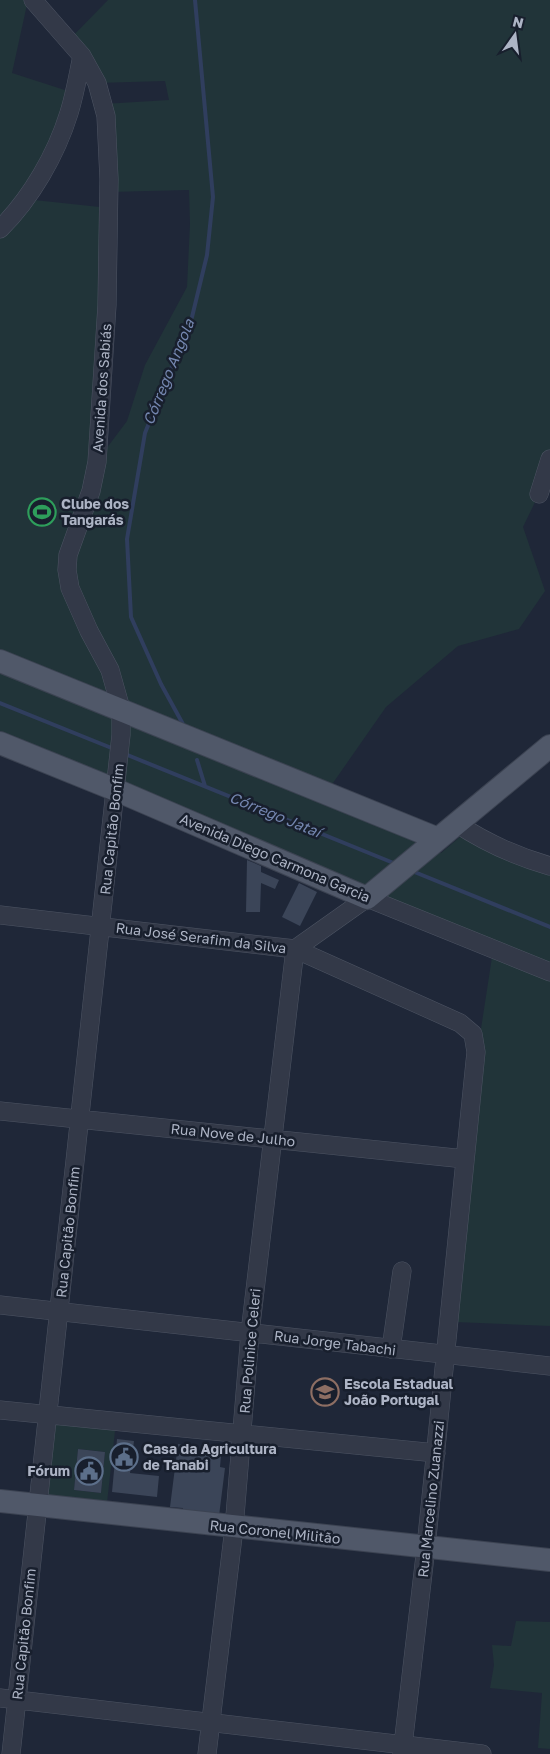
<svg xmlns="http://www.w3.org/2000/svg" width="550" height="1754" viewBox="0 0 550 1754" font-family="'Golos Text',sans-serif">
<style>
.green{fill:#213439;fill-rule:evenodd}
.lines{fill:none;stroke-linecap:round;stroke-linejoin:round}
.stream{stroke:#303e5e;stroke-width:4}
.building{fill:#3b4558}
.minor-casing{stroke:#4d5463;stroke-width:19}
.major-casing{stroke:#3c4352;stroke-width:24}
.minor{stroke:#333948;stroke-width:18}
.major{stroke:#505869;stroke-width:22}
.labels{text-anchor:middle;stroke-width:5;stroke-linejoin:round;paint-order:stroke}
.street-label{font-size:14px;fill:#adb4c5;stroke:#181f2d}
.poi-label{font-size:14px;font-weight:bold;fill:#adb4c5;stroke:#181f2d;text-anchor:start}
.water-label{font-size:15px;font-style:italic;fill:#7486af;stroke:#181f2d}
</style>
<rect width="100%" height="100%" fill="#1f2738"/>
<path class="green" d="M0,0H28L12,73L74,93L25,199L109,208L97,461L127,421L145,365L187,287L190,224L189,190L109,192L103,104L169,100L165,81L97,83L68,41L108,0H550V459L539,494L523,527L545,591L519,629L458,646L386,707L326,793L0,661Z
M0,667L405,832L441,853L461,836L550,869V969L0,738Z
M492,957L550,980V1326L455,1322L479,1042Z
M51,1416L116,1422L106,1512L41,1505ZM78,1449L105,1452L101,1493L74,1490Z
M516,1621L550,1622V1749L538,1748L542,1693L490,1688L494,1665L492,1645L511,1646Z"/>
<g class="lines">
<path class="stream" d="M0,703L114,749
M184,726L161,684L131,617L127,539L145,433L192,317L207,255L213,197L195,0
M125,754L396,864
M197,760L205,786
M412,871L550,927"/>
</g>
<path class="building" d="M247,860L261,866V872L279,880L275,889L261,883L260,912H246Z
M299,883L317,892L300,926L282,917Z
M117,1439L134,1441L130,1473L159,1476L157,1497L112,1492Z
M178,1444L191,1446L190,1452L221,1456L220,1467L225,1468L219,1516L183,1511V1508L170,1507Z
M78,1449L105,1452L101,1493L74,1490Z"/>
<g class="lines">
<g class="minor-casing">
<path id="minor" d="M0,229C31,198 56,155 69,113C75,94 78,75 82,56
M539,494L550,459
M456,823C486,843 515,856 550,866
M0,915L295,949L460,1023L473,1034L476,1052L426,1547L402,1754
M295,949L367,898L550,972
M0,1111L465,1159
M0,1305L550,1366
M391,1349L402,1271
M0,1410L436,1453
M0,1698L482,1754
M11,1754L121,735V709L110,670L89,631L70,588L67,570L68,555L91,491L97,462L107,305L109,179L106,116L97,83L82,56L33,0
M207,1754L234,1528L250,1333L295,949"/>
</g>
<g class="major-casing">
<path id="major" d="M0,661L436,838
M0,743L116,790L367,898L550,746
M0,1501L550,1560"/>
</g>
<use href="#minor" class="minor"/>
<use href="#major" class="major"/>
</g>
<defs>
<g id="stadium-ring" transform="scale(1.4375)"><circle r="9.5" fill="#181f2d" stroke="#2e9e5b" stroke-width="1.5"/><path d="M0-5a6.5 5 0 1 0 0 10a6.5 5 0 1 0 0-10ZM-3.5-1.8h7v3.6h-7Z" fill="#2e9e5b"/></g>
<g id="school-ring" transform="scale(1.4375)"><circle r="9.5" fill="#181f2d" stroke="#8d6e63" stroke-width="1.5"/><path d="M0-5L7-2L0 1L-7-2ZM-4 1L0 2.5L4 1V4Q0 6-4 4Z" fill="#8d6e63"/></g>
<g id="civic-ring" transform="scale(1.4375)"><circle r="9.5" fill="#181f2d" stroke="#5c6f8a" stroke-width="1.5"/><path d="M-.6-6.5H3V-4.5H.6V-3L4-1V1h2V6H-6V1h2V-1L-.6-3ZM-1.2 2.5V6h2.4V2.5Z" fill="#5c6f8a"/></g>
</defs>
<g fill-rule="evenodd">
<use href="#stadium-ring" x="42" y="512"/>
<use href="#school-ring" x="325" y="1392"/>
<use href="#civic-ring" x="124" y="1457"/>
<use href="#civic-ring" x="89" y="1471"/>
</g>
<g class="labels">
<g class="street-label">
<text transform="translate(102 388) rotate(-86)" y="5">Avenida dos Sabiás</text>
<text transform="translate(112 829) rotate(-84)" y="5">Rua Capitão Bonfim</text>
<text transform="translate(275 858) rotate(23)" y="5">Avenida Diego Carmona Garcia</text>
<text transform="translate(201 938) rotate(7)" y="5">Rua José Serafim da Silva</text>
<text transform="translate(233 1135) rotate(6)" y="5">Rua Nove de Julho</text>
<text transform="translate(68 1232) rotate(-84)" y="5">Rua Capitão Bonfim</text>
<text transform="translate(335 1343) rotate(7)" y="5">Rua Jorge Tabachi</text>
<text transform="translate(250 1351) rotate(-85)" y="5">Rua Polinice Celeri</text>
<text transform="translate(431 1499) rotate(-84)" y="5">Rua Marcelino Zuanazzi</text>
<text transform="translate(275 1532) rotate(6)" y="5">Rua Coronel Militão</text>
<text transform="translate(24 1634) rotate(-84)" y="5">Rua Capitão Bonfim</text>
</g>
<g class="poi-label">
<text x="61" y="509">Clube dos<tspan x="61" dy="16">Tangarás</tspan></text>
<text x="344" y="1389">Escola Estadual<tspan x="344" dy="16">João Portugal</tspan></text>
<text x="143" y="1454">Casa da Agricultura<tspan x="143" dy="16">de Tanabi</tspan></text>
<text x="70" y="1476" text-anchor="end">Fórum</text>
</g>
<g class="water-label">
<text transform="translate(169 372) rotate(-68)" y="5">Córrego Angola</text>
<text transform="translate(275 815) rotate(22)" y="5">Córrego Jataí</text>
</g>
</g>
<g transform="translate(515 35) rotate(14)" stroke="#181f2d" stroke-width="4" paint-order="stroke">
<path d="M0-4L9 19L0 12L-9 19Z" fill="#adb4c5"/>
<text y="-8" font-size="14" font-weight="bold" text-anchor="middle" fill="#adb4c5">N</text>
</g>
</svg>
